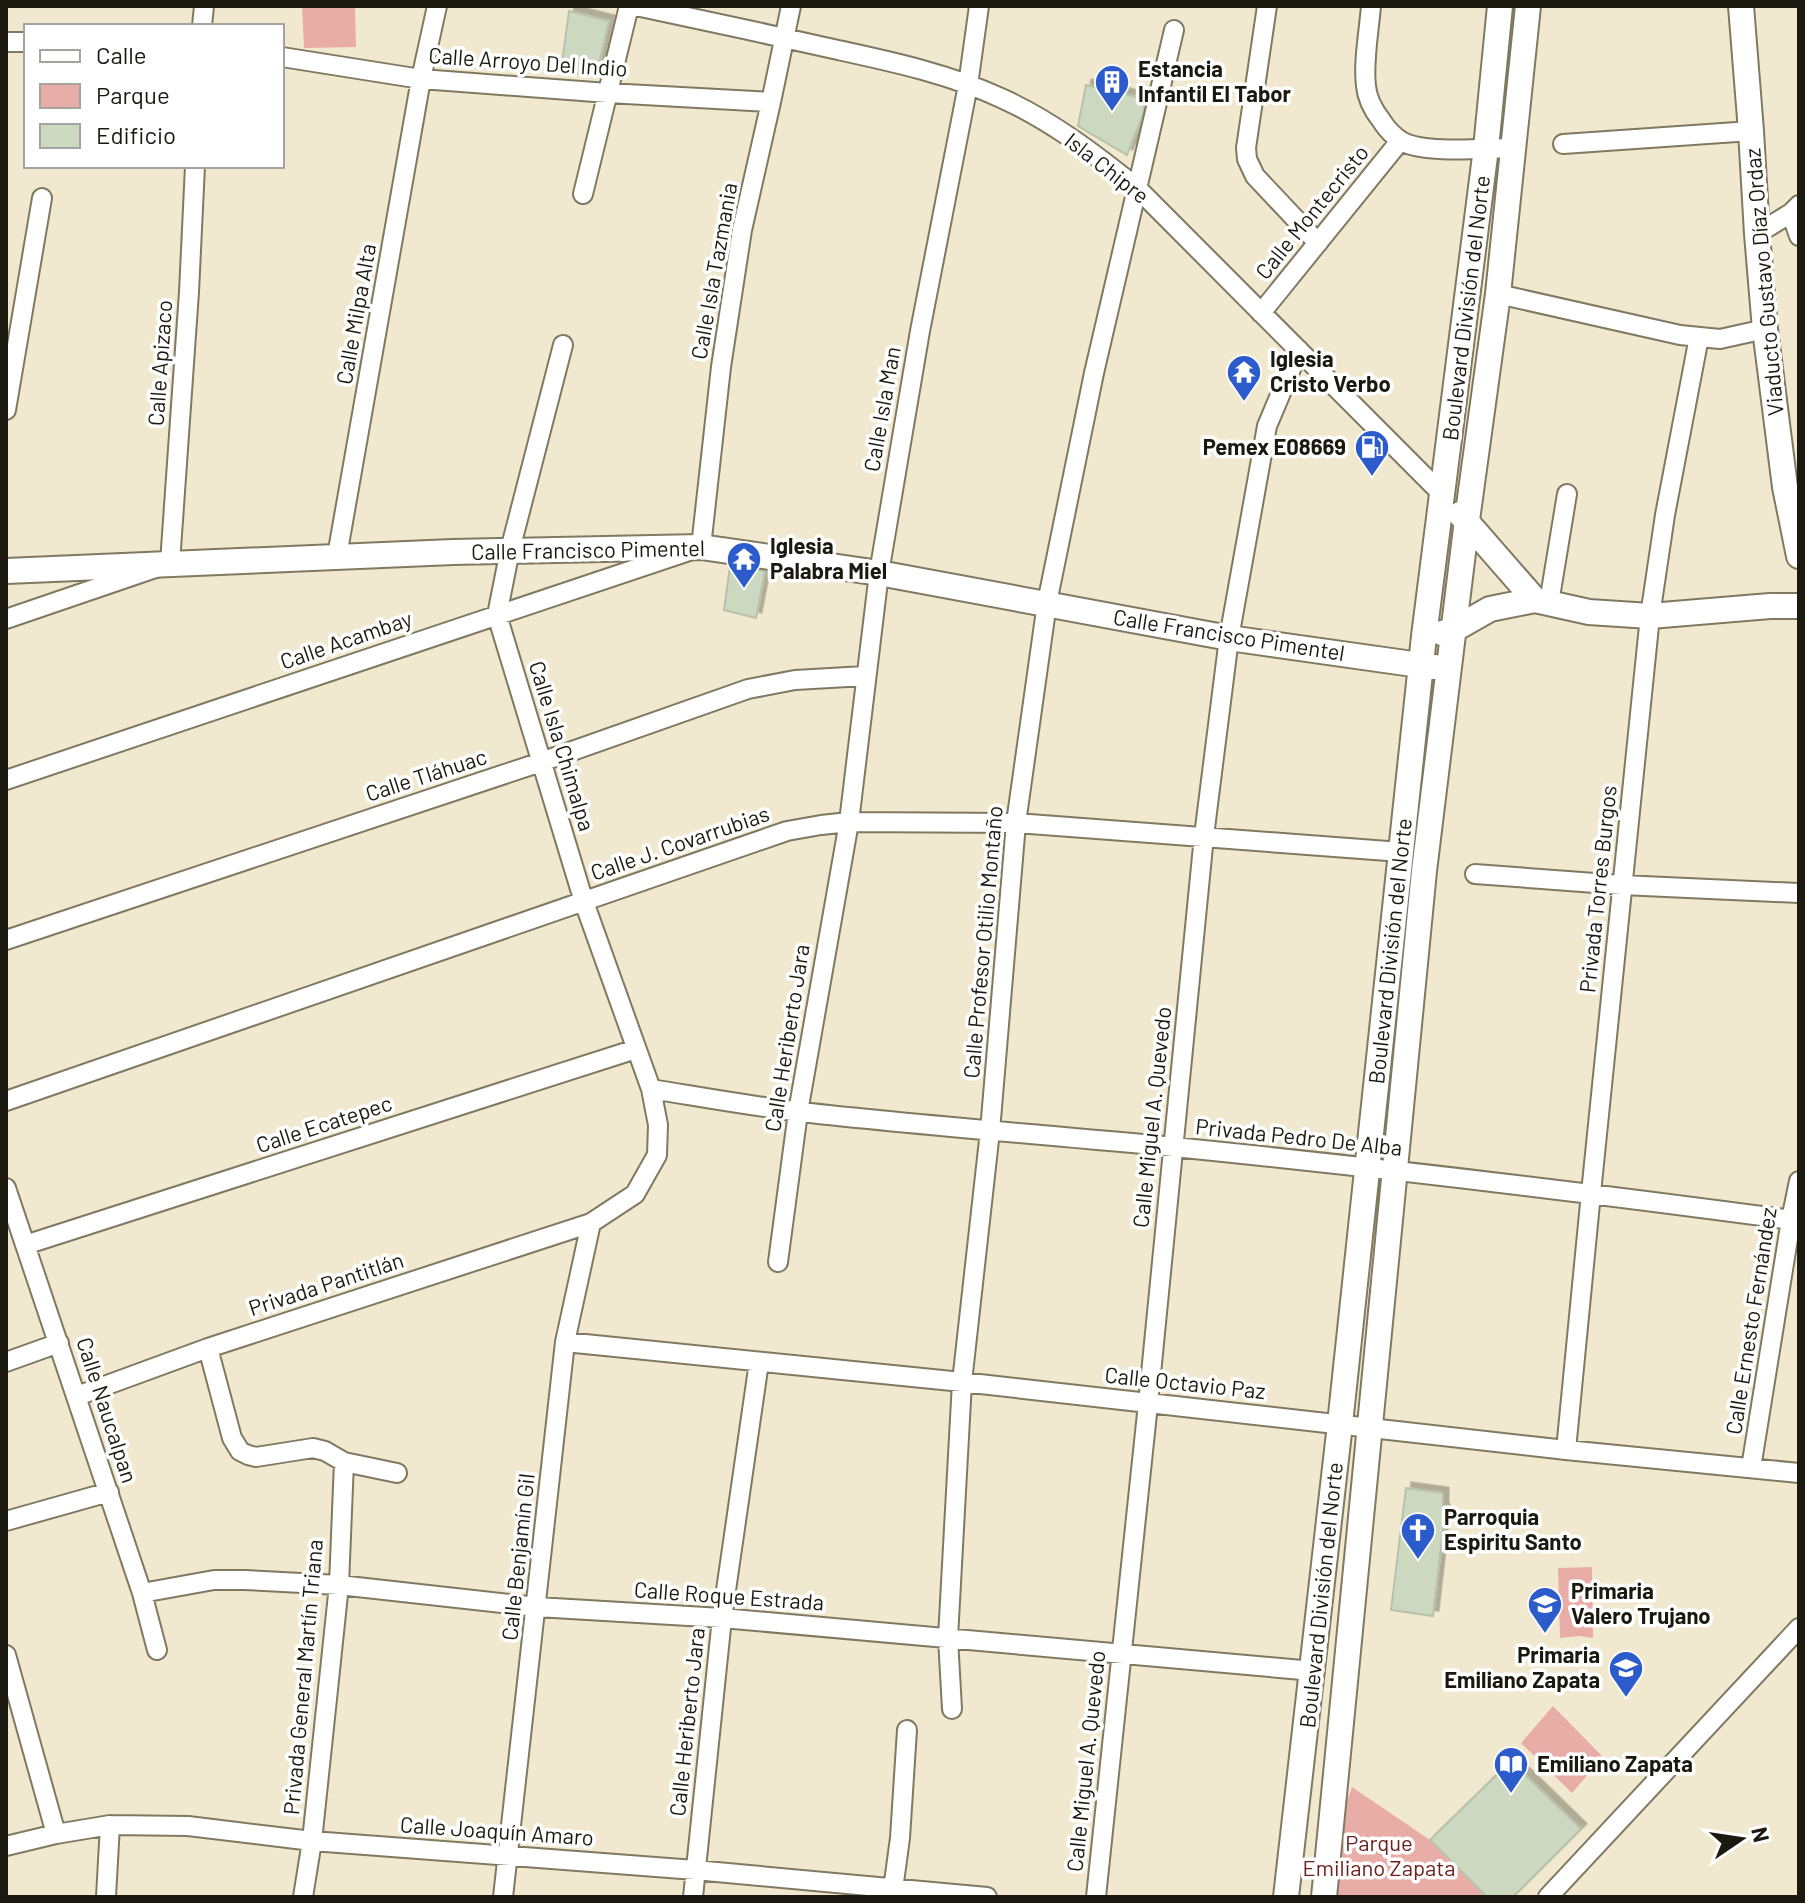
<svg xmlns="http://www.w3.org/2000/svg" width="1805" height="1903" viewBox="0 0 1805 1903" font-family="Barlow,sans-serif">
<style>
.green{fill:#e7ada6}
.building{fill:#cdd8c0;stroke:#b6c2a9;stroke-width:2;filter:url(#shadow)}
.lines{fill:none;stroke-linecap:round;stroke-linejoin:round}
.minor-casing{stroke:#807961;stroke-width:22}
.major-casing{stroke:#807961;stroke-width:28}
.minor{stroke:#fff;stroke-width:18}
.major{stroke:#fff;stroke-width:24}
.labels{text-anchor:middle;stroke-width:7;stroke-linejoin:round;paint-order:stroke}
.street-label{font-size:22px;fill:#1b190f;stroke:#fff}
.poi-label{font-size:22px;font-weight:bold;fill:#1b190f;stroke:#fff;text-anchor:start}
.park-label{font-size:22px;fill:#6e201e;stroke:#fff}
</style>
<defs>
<filter id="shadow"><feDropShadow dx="5.5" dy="-5.5" stdDeviation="0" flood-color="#0004"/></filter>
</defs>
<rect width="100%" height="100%" fill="#f1e9cf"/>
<path class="green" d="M302,6H355L356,47L304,48Z
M1592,1567L1593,1638L1580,1636L1560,1638L1558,1568Z
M1553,1706L1603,1757L1572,1793L1521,1743Z
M1352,1787L1430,1840L1487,1897H1332L1340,1821Z"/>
<path class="building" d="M569,11L609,21L596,77L561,71Z
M1086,85L1146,99L1142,117L1127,155L1078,126Z
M730,566L765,571L756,618L724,610Z
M1406,1488L1443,1493V1508L1445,1512L1433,1616L1391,1610Z
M1511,1761L1581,1829L1513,1897H1487L1430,1840Z"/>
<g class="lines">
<g class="minor-casing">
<path id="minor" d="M636,6C703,20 771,35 838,50C893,62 949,74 1001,98C1050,120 1095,154 1137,188L1443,495
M1267,6L1246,148L1247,159L1255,176L1318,243
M1371,6C1369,31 1363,62 1366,86C1367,98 1374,111 1381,120C1386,128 1394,137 1403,142C1427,154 1485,148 1513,148
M202,26L204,6
M6,42H26
M282,57L421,79L608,93L771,102
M1563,144L1751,131
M583,194L629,6
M1791,213L1799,236
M1757,234L1791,213L1799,205
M1498,294L1680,335L1720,339L1765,329
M1261,313L1400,141
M6,410L42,198
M337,556L421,79L437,6
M1549,603L1567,494
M6,619L170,563L189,292L195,166
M6,780L701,547L721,367L742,230L771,102L791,6
M1475,874L1622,885L1799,893
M6,940L541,762L748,689L795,680L865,676
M651,1089C701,1097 751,1106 801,1112C925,1126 1050,1135 1174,1147C1383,1168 1591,1193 1799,1221
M6,1101L787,831L821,825L849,822L1016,823L1401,852
M6,1188L142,1593L157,1650
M25,1245L636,1049
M778,1262L798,1112L849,822L879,573L920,331L968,85L979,6
M565,1342L962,1382L1566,1450L1799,1473
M208,1348L232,1438L240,1451L248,1455L256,1457L313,1448L325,1451L344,1462L397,1473
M6,1362L59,1343
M77,1396L208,1348L591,1223L635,1194L657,1155L658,1125L651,1089L584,902L497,615L510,550L563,345
M1566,1450L1591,1193L1650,616L1665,515L1699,337
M1751,1468L1791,1220L1799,1181
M6,1521L109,1492
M142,1593L214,1580H245L339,1585L537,1607L722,1618L1313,1671
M6,1655L56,1834
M952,1709L948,1638L962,1382L990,1131L1016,823L1047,603L1094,373L1174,30
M6,1846L56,1834L110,1825L188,1826L312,1841L695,1870L987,1897
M106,1897L110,1825
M303,1897L312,1841L339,1585L344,1462
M503,1897L565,1342L591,1223
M693,1897L722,1618L759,1362
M892,1897L900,1838L907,1730
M1096,1897L1148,1404L1204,836L1229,638L1267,426L1299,350
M1548,1897L1799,1628"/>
</g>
<g class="major-casing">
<path id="major" d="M1741,6L1751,131L1757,234L1765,329L1785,487L1799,556
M1460,514L1535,600
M6,571L453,552L701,547L879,573L1229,638L1434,667
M1442,633L1453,630L1490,609L1535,600L1589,612L1650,616L1770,606H1799
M1286,1897L1340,1424L1424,636L1486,148L1500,6
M1324,1897L1424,871L1467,520L1498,294L1528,6"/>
</g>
<use href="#minor" class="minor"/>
<use href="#major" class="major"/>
</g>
<defs>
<g id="building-pin" transform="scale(1.8)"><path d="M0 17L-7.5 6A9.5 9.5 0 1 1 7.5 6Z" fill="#2c5ccb" stroke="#fff"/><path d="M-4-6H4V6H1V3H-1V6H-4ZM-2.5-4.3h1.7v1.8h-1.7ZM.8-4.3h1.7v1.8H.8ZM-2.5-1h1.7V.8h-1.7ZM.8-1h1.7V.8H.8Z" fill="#fff"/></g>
<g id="temple-pin" transform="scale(1.8)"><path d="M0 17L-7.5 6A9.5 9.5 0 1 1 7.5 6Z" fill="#2c5ccb" stroke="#fff"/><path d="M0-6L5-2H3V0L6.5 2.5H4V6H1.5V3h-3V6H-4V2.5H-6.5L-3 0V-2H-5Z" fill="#fff"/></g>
<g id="fuel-pin" transform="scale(1.8)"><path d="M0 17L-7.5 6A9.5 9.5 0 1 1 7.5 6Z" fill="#2c5ccb" stroke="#fff"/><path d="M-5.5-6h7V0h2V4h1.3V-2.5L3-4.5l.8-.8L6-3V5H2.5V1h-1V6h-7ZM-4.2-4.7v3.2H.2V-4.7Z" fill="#fff"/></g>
<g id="church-pin" transform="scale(1.8)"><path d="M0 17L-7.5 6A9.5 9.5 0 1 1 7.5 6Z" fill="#2c5ccb" stroke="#fff"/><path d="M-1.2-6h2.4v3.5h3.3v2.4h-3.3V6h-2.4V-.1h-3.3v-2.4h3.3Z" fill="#fff"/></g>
<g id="school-pin" transform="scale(1.8)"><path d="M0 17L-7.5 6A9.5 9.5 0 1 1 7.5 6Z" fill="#2c5ccb" stroke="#fff"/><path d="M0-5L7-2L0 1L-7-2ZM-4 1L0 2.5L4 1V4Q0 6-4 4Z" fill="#fff"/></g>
<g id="library-pin" transform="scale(1.8)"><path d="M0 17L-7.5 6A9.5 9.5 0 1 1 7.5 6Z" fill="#2c5ccb" stroke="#fff"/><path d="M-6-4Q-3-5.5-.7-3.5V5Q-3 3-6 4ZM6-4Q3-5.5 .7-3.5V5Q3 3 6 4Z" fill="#fff"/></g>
</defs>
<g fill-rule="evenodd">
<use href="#building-pin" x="1112" y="82"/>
<use href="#temple-pin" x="1244" y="372"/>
<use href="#fuel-pin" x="1372" y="447"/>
<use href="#temple-pin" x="744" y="559"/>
<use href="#church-pin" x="1418" y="1530"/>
<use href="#school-pin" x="1545" y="1604"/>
<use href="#school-pin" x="1626" y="1668"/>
<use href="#library-pin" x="1511" y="1764"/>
</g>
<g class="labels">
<g class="street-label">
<text transform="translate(528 62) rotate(4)" y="8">Calle Arroyo Del Indio</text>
<text transform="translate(1107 168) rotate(38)" y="8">Isla Chipre</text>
<text transform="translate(1312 212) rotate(-51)" y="8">Calle Montecristo</text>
<text transform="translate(714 271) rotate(-80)" y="8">Calle Isla Tazmania</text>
<text transform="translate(1764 282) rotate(-95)" y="8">Viaducto Gustavo Díaz Ordaz</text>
<text transform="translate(1466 308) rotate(-83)" y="8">Boulevard División del Norte</text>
<text transform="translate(356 314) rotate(-80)" y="8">Calle Milpa Alta</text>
<text transform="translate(160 363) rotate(-86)" y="8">Calle Apizaco</text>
<text transform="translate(882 409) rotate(-80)" y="8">Calle Isla Man</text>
<text transform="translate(588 550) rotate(-1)" y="8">Calle Francisco Pimentel</text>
<text transform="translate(1229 635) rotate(9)" y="8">Calle Francisco Pimentel</text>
<text transform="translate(346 640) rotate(-19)" y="8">Calle Acambay</text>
<text transform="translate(562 746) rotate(73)" y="8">Calle Isla Chimalpa</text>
<text transform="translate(426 775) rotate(-18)" y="8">Calle Tláhuac</text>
<text transform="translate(680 843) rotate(-19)" y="8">Calle J. Covarrubias</text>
<text transform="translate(1598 889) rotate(-84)" y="8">Privada Torres Burgos</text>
<text transform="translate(983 942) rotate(-85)" y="8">Calle Profesor Otilio Montaño</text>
<text transform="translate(1390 951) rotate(-84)" y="8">Boulevard División del Norte</text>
<text transform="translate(787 1038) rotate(-81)" y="8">Calle Heriberto Jara</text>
<text transform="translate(1152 1117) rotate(-84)" y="8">Calle Miguel A. Quevedo</text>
<text transform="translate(324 1124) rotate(-18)" y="8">Calle Ecatepec</text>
<text transform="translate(1299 1137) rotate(6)" y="8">Privada Pedro De Alba</text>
<text transform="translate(326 1284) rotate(-18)" y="8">Privada Pantitlán</text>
<text transform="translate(1751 1321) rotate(-81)" y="8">Calle Ernesto Fernández</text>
<text transform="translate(1185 1383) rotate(6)" y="8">Calle Octavio Paz</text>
<text transform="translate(107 1410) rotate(72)" y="8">Calle Naucalpan</text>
<text transform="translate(518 1557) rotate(-84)" y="8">Calle Benjamín Gil</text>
<text transform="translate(1321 1595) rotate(-84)" y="8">Boulevard División del Norte</text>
<text transform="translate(729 1596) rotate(4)" y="8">Calle Roque Estrada</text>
<text transform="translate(303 1677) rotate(-85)" y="8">Privada General Martín Triana</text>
<text transform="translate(687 1722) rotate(-84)" y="8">Calle Heriberto Jara</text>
<text transform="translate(1086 1761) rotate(-84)" y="8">Calle Miguel A. Quevedo</text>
<text transform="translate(497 1831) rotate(4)" y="8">Calle Joaquín Amaro</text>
</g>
<g class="poi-label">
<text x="1138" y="77">Estancia<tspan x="1138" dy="25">Infantil El Tabor</tspan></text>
<text x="1270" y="367">Iglesia<tspan x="1270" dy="25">Cristo Verbo</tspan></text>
<text x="1346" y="455" text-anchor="end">Pemex E08669</text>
<text x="770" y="554">Iglesia<tspan x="770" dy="25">Palabra Miel</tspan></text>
<text x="1444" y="1525">Parroquia<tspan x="1444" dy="25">Espiritu Santo</tspan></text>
<text x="1571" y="1599">Primaria<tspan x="1571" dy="25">Valero Trujano</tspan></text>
<text x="1600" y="1663" text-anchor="end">Primaria<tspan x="1600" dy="25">Emiliano Zapata</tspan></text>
<text x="1537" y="1772">Emiliano Zapata</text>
</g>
<g class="park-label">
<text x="1379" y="1851">Parque<tspan x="1379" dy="25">Emiliano Zapata</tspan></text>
</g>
</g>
<rect width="1805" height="1903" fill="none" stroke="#1b190f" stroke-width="16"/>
<rect x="24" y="24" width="260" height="144" fill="#ffffff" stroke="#a4a39f" stroke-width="2"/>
<rect x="40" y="50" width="40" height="12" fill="#ffffff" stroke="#a4a39f" stroke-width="2"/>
<text x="96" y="64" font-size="24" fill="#1b190f">Calle</text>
<rect x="40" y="84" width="40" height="24" fill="#e7ada6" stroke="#a4a39f" stroke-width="2"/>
<text x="96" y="104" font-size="24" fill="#1b190f">Parque</text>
<rect x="40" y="124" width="40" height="24" fill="#cdd8c0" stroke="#a4a39f" stroke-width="2"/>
<text x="96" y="144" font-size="24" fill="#1b190f">Edificio</text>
<g transform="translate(1741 1839) rotate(77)" stroke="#ffffff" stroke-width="6" paint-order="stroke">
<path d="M0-6L14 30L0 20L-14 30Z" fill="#1b190f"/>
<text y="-12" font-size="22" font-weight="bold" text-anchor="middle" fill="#1b190f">N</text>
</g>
</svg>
